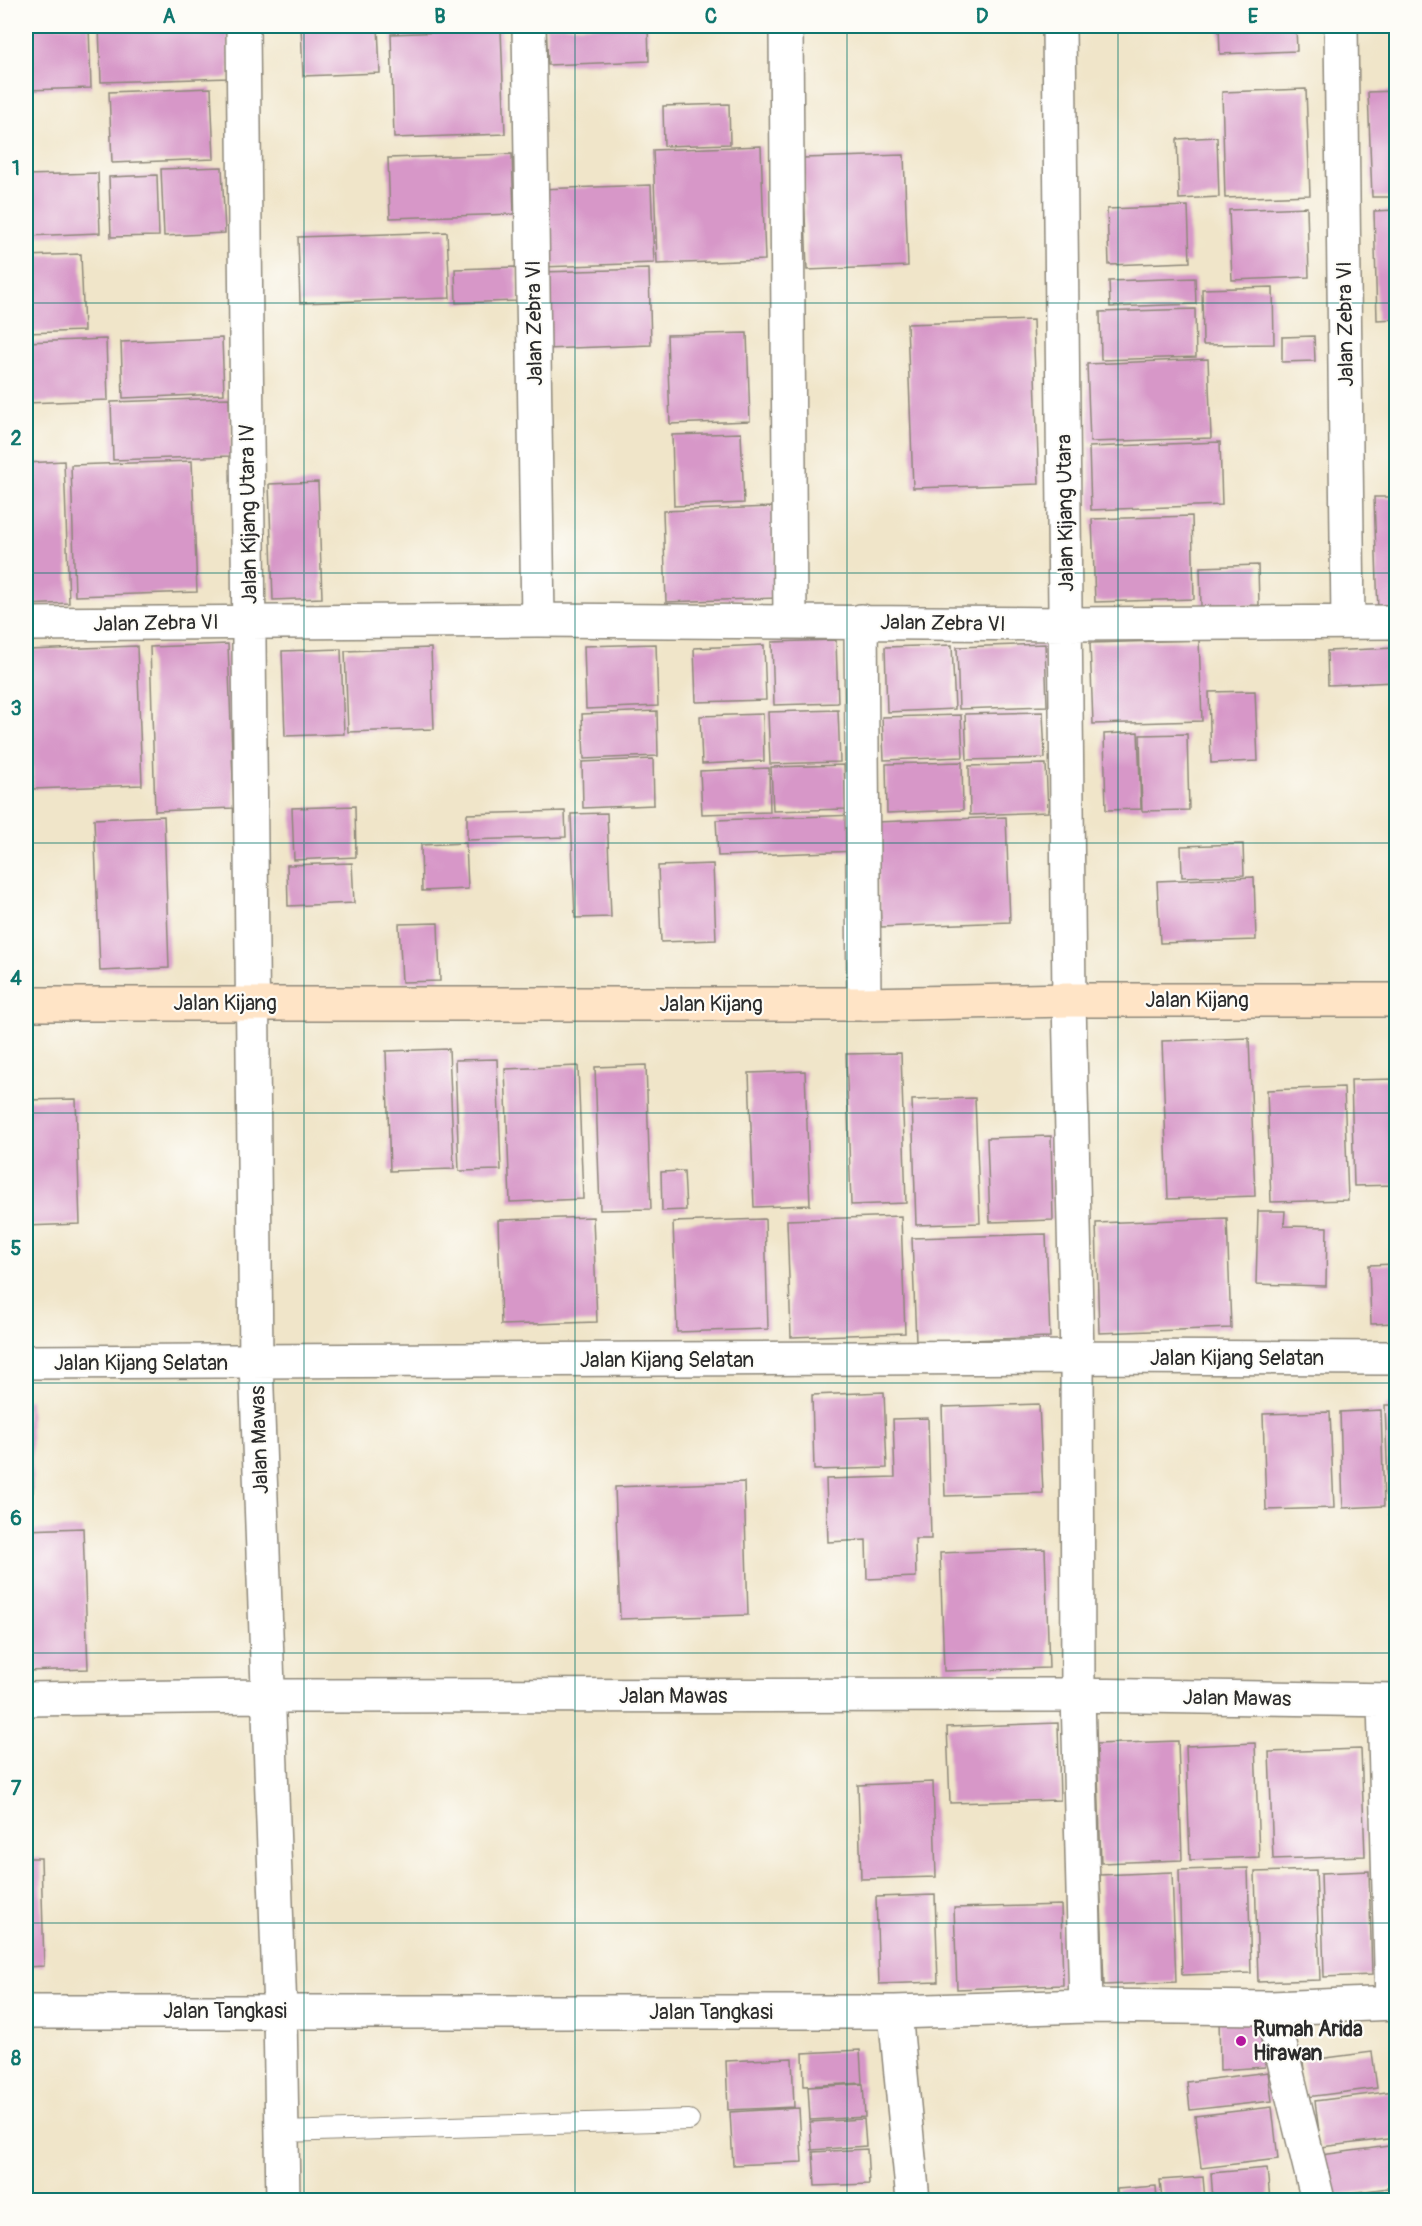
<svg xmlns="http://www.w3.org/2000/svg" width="1422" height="2226" viewBox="0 0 1422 2226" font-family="Pangolin,sans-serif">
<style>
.building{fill:#d797c8}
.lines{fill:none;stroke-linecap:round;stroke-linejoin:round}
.lane-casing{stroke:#8e887a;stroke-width:22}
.street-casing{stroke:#8e887a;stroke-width:36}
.secondary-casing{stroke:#8e887a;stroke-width:36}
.lane{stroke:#fff;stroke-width:20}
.street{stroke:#fff;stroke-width:33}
.secondary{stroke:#ffe4c6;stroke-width:33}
.grid{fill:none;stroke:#0f766e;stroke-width:1.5;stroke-opacity:0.55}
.poi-dot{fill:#b5179e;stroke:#fdfcf7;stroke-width:2}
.labels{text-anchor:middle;stroke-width:4.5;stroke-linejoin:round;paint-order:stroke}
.street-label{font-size:21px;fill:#2b2b2b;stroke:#fdfcf7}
.poi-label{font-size:21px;font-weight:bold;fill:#2b2b2b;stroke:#fdfcf7;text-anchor:start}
.neatline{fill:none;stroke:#0f766e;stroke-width:2}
.grid-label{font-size:20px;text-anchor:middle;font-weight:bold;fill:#0f766e}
</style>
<rect width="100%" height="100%" fill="#fdfcf7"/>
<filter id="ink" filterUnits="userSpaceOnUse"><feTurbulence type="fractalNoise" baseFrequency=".0167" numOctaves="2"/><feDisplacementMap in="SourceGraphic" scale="12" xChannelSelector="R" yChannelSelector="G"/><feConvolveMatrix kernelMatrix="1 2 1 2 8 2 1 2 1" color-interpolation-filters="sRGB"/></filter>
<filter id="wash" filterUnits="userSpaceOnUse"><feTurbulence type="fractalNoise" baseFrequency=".008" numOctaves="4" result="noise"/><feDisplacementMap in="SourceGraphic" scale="24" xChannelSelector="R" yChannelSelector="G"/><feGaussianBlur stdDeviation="1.35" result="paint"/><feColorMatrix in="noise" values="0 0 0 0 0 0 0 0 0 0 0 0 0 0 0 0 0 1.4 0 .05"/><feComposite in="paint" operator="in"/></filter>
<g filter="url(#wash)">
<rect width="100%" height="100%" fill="#f0e5c9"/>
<g id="blocks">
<path class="building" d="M26,26H89L91,88L26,90Z
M99,26H228L229,78L101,82Z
M301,26H378L380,73L303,76Z
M546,26H648L649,61L548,65Z
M1219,26H1296L1297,51L1220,54Z
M501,30L505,134L394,138L391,34Z
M211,88L214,159L112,163L109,92Z
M1306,89L1310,195L1225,198L1222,92Z
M1396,91V197H1372L1368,92Z
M729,104L730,144L664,146L663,106Z
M1217,137L1219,197L1179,199L1177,139Z
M761,146L765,260L657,264L653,150Z
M512,154L514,214L390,218L388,158Z
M904,155L908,266L807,270L803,158Z
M222,167L225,233L164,236L161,169Z
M98,173L100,233L27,236L26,175Z
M157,175L159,236L111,237L109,177Z
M651,185L654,263L542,267L540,189Z
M1188,206L1190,262L1109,265L1107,209Z
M1307,207L1309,277L1232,280L1229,210Z
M1396,210V319L1377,320L1374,211Z
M447,232L450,298L300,303L298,237Z
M81,254L84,331L26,333V256Z
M516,267L518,301L456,303L455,269Z
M649,269L651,345L545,349L542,272Z
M1195,278L1196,304L1110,307L1109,281Z
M1273,287L1274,344L1203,345L1202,289Z
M1195,309L1196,357L1101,360L1100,312Z
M1033,320L1039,484L913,488L907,324Z
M747,333L750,421L670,424L667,335Z
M1314,336L1315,361L1282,362V337Z
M222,338L224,394L123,398L121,342Z
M106,339L108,400L26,403V342Z
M1208,359L1211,438L1090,442L1087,364Z
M229,398L231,456L113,460L111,402Z
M741,433L744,503L674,506L672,435Z
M1220,442L1222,505L1091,510L1089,447Z
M64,461L69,603L26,605V463Z
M192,461L197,592L75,596L71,465Z
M318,482L322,598L273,600L269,484Z
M1374,497H1396V611H1378Z
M773,507L776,598L666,602L663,511Z
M1192,516L1194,599L1095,602L1092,519Z
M1258,565L1259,605L1201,607L1200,567Z
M836,640L838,703L774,705L772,642Z
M1199,640L1202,721L1093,724L1090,643Z
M228,644L234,808L155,811L150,647Z
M656,644L658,706L586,709L584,646Z
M1045,644L1047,706L959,709L957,647Z
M764,645L766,700L696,702L694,648Z
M952,645L955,709L887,712L885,647Z
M137,646L142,785L33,789L28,650Z
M431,648L434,729L348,732L345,651Z
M1394,648L1395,682L1328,685L1327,651Z
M341,649L344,734L285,736L282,651Z
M1255,691L1258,761L1211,763L1209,692Z
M838,710L840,762L770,764L768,712Z
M657,711L658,756L584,759L582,714Z
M1043,712L1045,758L967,760L965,714Z
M763,714L764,761L702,764L700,716Z
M961,715L963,757L884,760L882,717Z
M1138,732L1141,809L1106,810L1104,734Z
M1187,734L1189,810L1142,811L1140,735Z
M653,759L654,805L583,808L582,762Z
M962,762L963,810L887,813L886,764Z
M1046,764L1048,812L970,815L969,766Z
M844,765L846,809L773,811L771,767Z
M769,768L770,812L702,814L700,771Z
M355,806L356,857L294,860L292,808Z
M565,811L566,837L467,840V814Z
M607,813L611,917L575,918L571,814Z
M857,815L859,851L718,856L716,820Z
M164,816L169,968L100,971L94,819Z
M1006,817L1010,922L881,927L877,822Z
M466,843L468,889L422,891L421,845Z
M1243,844L1244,875L1182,877L1181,846Z
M352,863L354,903L288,906L287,865Z
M713,864L716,940L661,942L658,866Z
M1254,877L1256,940L1160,943L1157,881Z
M438,923L440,981L402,982L399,924Z
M1249,1038L1255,1196L1168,1199L1162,1041Z
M449,1049L454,1169L390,1171L386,1051Z
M901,1053L906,1203L851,1205L846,1054Z
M497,1059L501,1170L459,1171L455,1060Z
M646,1065L651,1209L600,1210L595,1067Z
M578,1066L583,1199L510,1202L505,1069Z
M805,1071L810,1205L754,1207L749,1073Z
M1396,1079V1185L1354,1186L1351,1080Z
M1344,1087L1348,1200L1271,1202L1267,1090Z
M975,1098L980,1223L916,1225L912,1100Z
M76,1099L80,1224L26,1226V1100Z
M1051,1136L1053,1220L990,1222L987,1138Z
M684,1171L686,1210L662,1211L661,1172Z
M1258,1211H1285L1284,1226L1327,1227L1326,1286L1256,1284Z
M901,1216L905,1333L791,1337L787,1220Z
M593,1217L597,1322L501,1325L498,1220Z
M1227,1218L1231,1328L1099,1333L1096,1223Z
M765,1219L768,1329L677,1332L673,1222Z
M1046,1234L1050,1337L916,1342L912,1238Z
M1396,1264V1323L1371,1324L1369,1265Z
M884,1392L887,1468L814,1470L812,1395Z
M26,1399H30L33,1492H26Z
M1039,1404L1043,1493L945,1496L942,1407Z
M1385,1405H1396V1514H1389Z
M1381,1410L1384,1506L1343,1508L1340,1412Z
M1330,1412L1334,1508L1266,1510L1263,1414Z
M928,1418L931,1539H915L916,1577L867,1579L866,1540L828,1542L826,1479L895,1477L893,1419Z
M744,1482L748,1615L620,1619L615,1487Z
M83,1528L88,1669L26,1671V1530Z
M1045,1549L1049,1668L944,1671L940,1553Z
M1058,1723L1060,1800L950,1803L947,1727Z
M1178,1741L1182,1860L1101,1863L1097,1744Z
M1255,1743L1259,1857L1190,1860L1186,1746Z
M1361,1749L1365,1856L1273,1859L1269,1752Z
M933,1782L936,1877L861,1879L858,1785Z
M26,1858H41L44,1966L26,1967Z
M1248,1868L1251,1973L1182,1975L1179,1870Z
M1316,1870L1320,1980L1258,1982L1255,1872Z
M1369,1871L1372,1975L1324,1977L1321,1873Z
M1172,1872L1176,1982L1104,1985L1100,1875Z
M935,1895L938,1982L879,1984L876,1897Z
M1061,1905L1063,1985L957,1989L954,1908Z
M1258,2015L1265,2067L1220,2070L1219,2016Z
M860,2050L862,2083L804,2086L803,2053Z
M1372,2052L1377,2088L1307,2097L1303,2061Z
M792,2058L794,2107L728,2110L726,2061Z
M1268,2072L1272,2101L1190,2110L1187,2082Z
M863,2084L865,2117L810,2120L808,2087Z
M1394,2091L1396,2138L1321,2147L1315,2101Z
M1272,2107L1278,2159L1201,2168L1195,2116Z
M799,2108L802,2162L733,2165L730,2112Z
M864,2119L866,2146L812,2150L810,2122Z
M1396,2145V2187L1320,2197L1314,2156Z
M867,2149L869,2184L815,2186L813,2152Z
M1267,2168L1270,2200H1213L1211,2173Z
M1203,2177L1205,2200H1162L1160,2180Z
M1156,2186L1157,2200H1118L1117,2189Z"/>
</g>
</g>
<g filter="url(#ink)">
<use href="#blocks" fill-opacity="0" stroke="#8e887a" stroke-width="1.5"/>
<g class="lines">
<g class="lane-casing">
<path id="lane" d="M282,2132L689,2120"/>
</g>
<g class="street-casing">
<path id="street" d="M243,26L256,1363L280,2011L283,2200
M529,26L538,620
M786,26L790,622
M1059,26L1069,1000L1077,1357L1078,1695L1086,2006
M1341,26L1348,622
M861,621L864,1004
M26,624L538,620L1066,624L1396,622
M26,1362L1077,1357L1396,1358
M26,1699L269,1696L1078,1695L1396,1700
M1384,1700L1392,2003
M1271,2008L1318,2200
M26,2012H895L1086,2006L1271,2008L1396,2003
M895,2012L913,2200"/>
</g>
<g class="secondary-casing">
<path id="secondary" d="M26,1004H864L1069,1000H1396"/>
</g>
<use href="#lane" class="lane"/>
<use href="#street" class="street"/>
<use href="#secondary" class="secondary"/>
</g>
</g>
<path class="grid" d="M304,26V2200M575,26V2200M847,26V2200M1118,26V2200M26,303H1396M26,573H1396M26,843H1396M26,1113H1396M26,1383H1396M26,1653H1396M26,1923H1396"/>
<circle class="poi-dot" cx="1241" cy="2041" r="6"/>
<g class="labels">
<g class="street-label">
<text transform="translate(534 323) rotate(-91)" y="7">Jalan Zebra VI</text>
<text transform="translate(1345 324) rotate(-91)" y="7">Jalan Zebra VI</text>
<text transform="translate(1065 513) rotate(-91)" y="7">Jalan Kijang Utara</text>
<text transform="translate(248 514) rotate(-91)" y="7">Jalan Kijang Utara IV</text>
<text transform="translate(156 623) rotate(-1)" y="7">Jalan Zebra VI</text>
<text transform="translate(943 623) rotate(1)" y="7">Jalan Zebra VI</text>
<text x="1197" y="1007">Jalan Kijang</text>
<text x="225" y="1010">Jalan Kijang</text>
<text x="711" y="1011">Jalan Kijang</text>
<text x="1237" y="1365">Jalan Kijang Selatan</text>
<text x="667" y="1367">Jalan Kijang Selatan</text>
<text x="141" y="1370">Jalan Kijang Selatan</text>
<text transform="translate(259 1440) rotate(-92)" y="7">Jalan Mawas</text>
<text x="673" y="1703">Jalan Mawas</text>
<text transform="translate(1237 1698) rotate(1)" y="7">Jalan Mawas</text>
<text x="225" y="2018">Jalan Tangkasi</text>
<text x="711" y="2019">Jalan Tangkasi</text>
</g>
<g class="poi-label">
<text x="1253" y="2036">Rumah Arida<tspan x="1253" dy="24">Hirawan</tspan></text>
</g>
</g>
<rect width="1422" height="2226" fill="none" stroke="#fdfcf7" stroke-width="66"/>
<rect x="33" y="33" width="1356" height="2160" class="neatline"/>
<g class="grid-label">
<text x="169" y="23">A</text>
<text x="440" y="23">B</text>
<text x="711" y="23">C</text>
<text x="982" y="23">D</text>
<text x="1253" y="23">E</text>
<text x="16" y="175">1</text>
<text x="16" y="445">2</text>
<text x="16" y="715">3</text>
<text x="16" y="985">4</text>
<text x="16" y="1255">5</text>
<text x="16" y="1525">6</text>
<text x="16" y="1795">7</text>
<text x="16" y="2065">8</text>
</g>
</svg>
